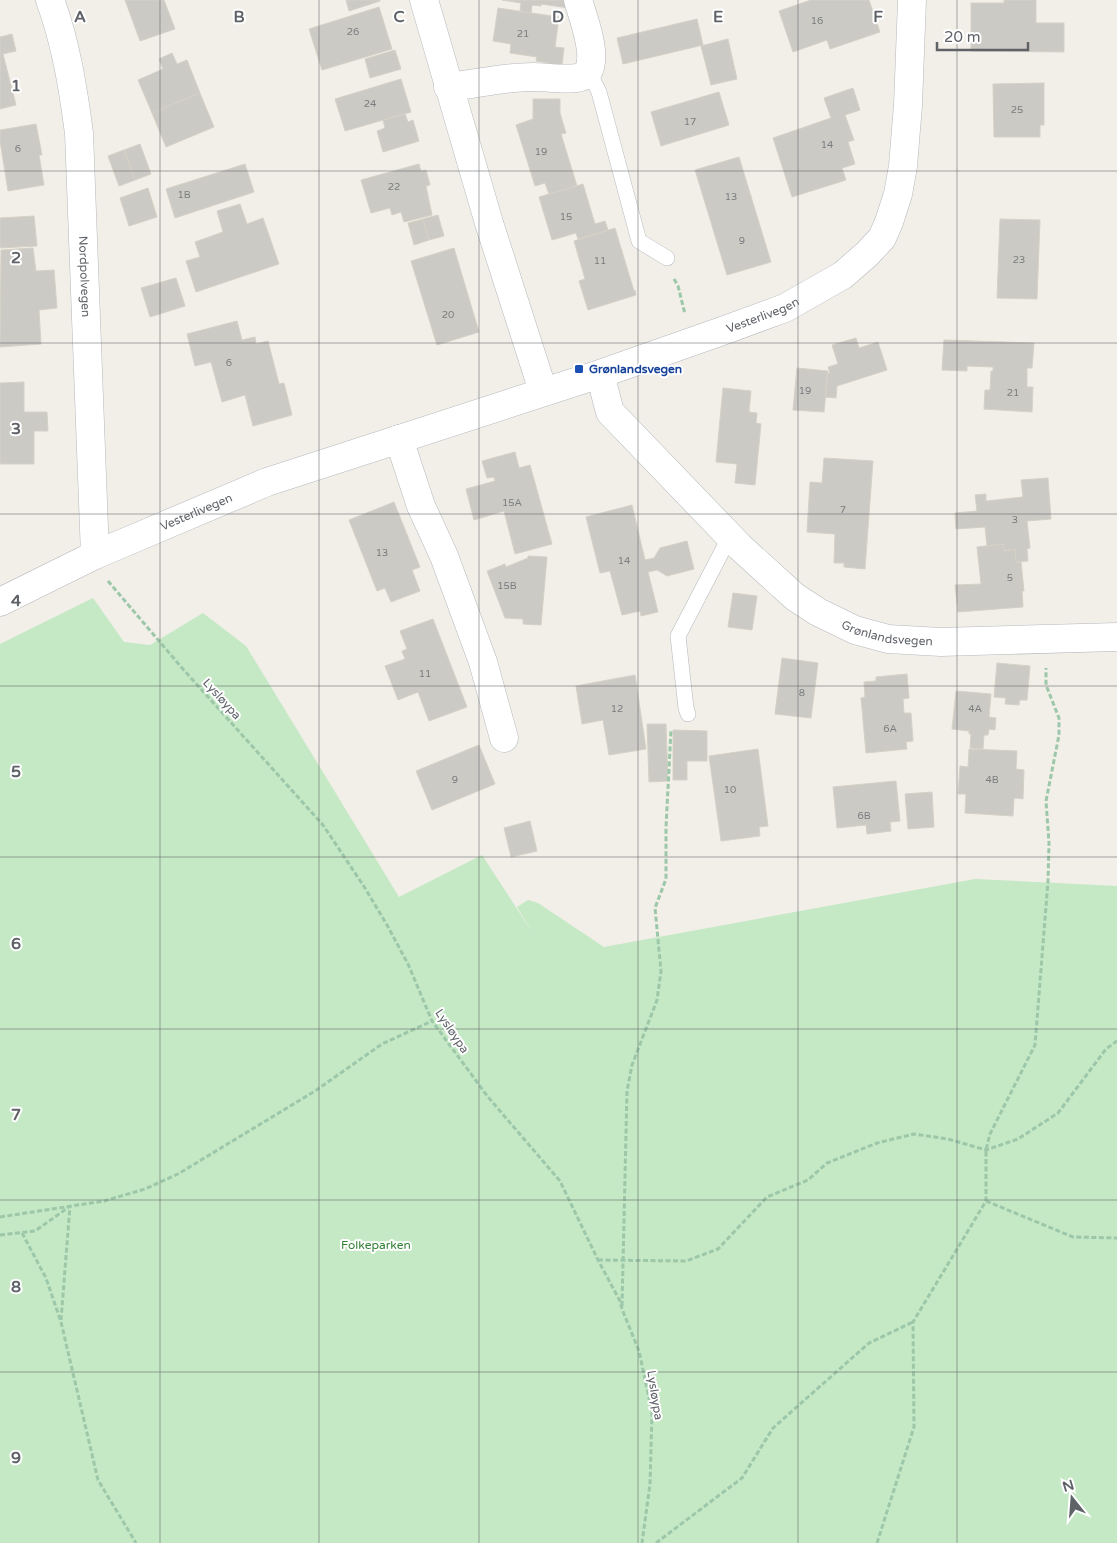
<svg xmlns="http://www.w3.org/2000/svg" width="1117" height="1543" viewBox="0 0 1117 1543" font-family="'Varela Round',sans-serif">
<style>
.green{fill:#c5e8c5}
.building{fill:#cccac5;stroke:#d6d1c6}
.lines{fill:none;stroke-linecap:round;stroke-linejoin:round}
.service-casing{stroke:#b5b8bc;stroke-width:16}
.minor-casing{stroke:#b5b8bc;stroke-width:29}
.path{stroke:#9cc7a9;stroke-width:3;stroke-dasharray:5 2.5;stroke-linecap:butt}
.service{stroke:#fff;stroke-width:15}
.minor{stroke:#fff;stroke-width:28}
.grid{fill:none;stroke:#5f6368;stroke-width:1;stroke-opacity:0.55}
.transit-dot{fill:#1a4fb4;stroke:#fff;stroke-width:2}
.labels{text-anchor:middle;stroke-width:4;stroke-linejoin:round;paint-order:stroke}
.number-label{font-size:10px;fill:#7a7d7f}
.street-label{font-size:12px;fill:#5f6368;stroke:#fff}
.transit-label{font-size:12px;font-weight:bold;fill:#164399;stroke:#fff;text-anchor:start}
.park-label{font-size:12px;fill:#348238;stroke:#fff}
.grid-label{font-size:16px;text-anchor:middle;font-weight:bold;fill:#5f6368;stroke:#fff;stroke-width:4;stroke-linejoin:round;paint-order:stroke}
</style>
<rect width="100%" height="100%" fill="#f1efe8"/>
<path class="green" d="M93,598L124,642L150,645L203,613L246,646L399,897L482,855L534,935L517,907L528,900L538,903L604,947L975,879L1117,886V1543H0V644Z"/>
<path class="building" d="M125,0H164L175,29L140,41Z
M346,0H380V1L349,11Z
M502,0H566L569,8L541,4V6L532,5L531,13L520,11L521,3Z
M811,0H869L880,32L830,49L827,40L793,52L779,11Z
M1004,0H1036V23H1064V52L971,51V3H1004Z
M379,7L392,49L322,70L309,29Z
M498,8L559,17L555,47L564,48L562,65L536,61L537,57L510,53L511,44L493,41Z
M697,19L703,45L623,64L617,38Z
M12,34L16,51L3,54L16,105L0,109V37Z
M728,39L737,79L711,85L701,46Z
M395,50L401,69L370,78L365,59Z
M172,53L177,64L187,60L200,93L152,113L138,80L163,69L159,59Z
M401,79L411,112L345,131L335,99Z
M1044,83V125H1040V137H994L993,84Z
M853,88L860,110L845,115L854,140L848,142L855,164L842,168L846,180L792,197L773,138L831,118L824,98Z
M719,92L729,125L661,146L651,112Z
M200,93L214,127L166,147L152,113Z
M533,99H560V113L566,133L561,134L577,186L549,194L545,183L535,186L516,125L533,119Z
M405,114L408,122L413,120L419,141L383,152L377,131L385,128L383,120Z
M36,124L42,155H39L44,185L8,191L0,141V130Z
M140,144L151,174L135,180L124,150Z
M124,150L135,180L119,186L108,156Z
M739,157L771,262L727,275L695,170Z
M245,164L254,192L175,218L166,189Z
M419,164L421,171L426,170L430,185L426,186L432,215L404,222L401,212L392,215L390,208L371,213L361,180Z
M583,184L595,224L605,221L608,230L578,239L576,233L552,240L539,197Z
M148,188L157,217L129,226L120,198Z
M240,204L247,224L263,218L279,264L196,292L186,261L200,257L195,242L223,232L217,211Z
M438,215L444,236L429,240L423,219Z
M34,216L37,246L0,248V218Z
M423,219L429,240L414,245L408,223Z
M1000,219L1040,220L1037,299L997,298Z
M615,228L634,291L635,290L636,295L588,310L579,281L585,279L574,241Z
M33,248L36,271L54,270L57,308L39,310L41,344L0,347L1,250Z
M454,248L479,332L437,345L411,261Z
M176,278L185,306L150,317L141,288Z
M237,321L242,340L255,337L256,344L268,341L279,384L284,383L292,415L253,426L245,395L222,402L211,362L195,366L187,334Z
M856,338L859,348L878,342L887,370L837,386L836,398L825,397L827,373H830L828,367L838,364L832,345Z
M944,340L1034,343L1032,368H1027V387H1033L1032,412L984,409L985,390H990L991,371H993V367L967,366V371L942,370Z
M797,368L828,371L824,412L793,410Z
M24,382V412H47L48,431H34V464H0V383Z
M723,388L751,391L749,412L757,413L756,423L761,424L755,485L735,483L737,464L716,462Z
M515,452L519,468L530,465L552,544L515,554L504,511L474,520L466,489L495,481L494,477L487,478L482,461Z
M824,458L873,461L865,569L844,567V563H834L835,534L807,532L810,482L822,483Z
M1048,478L1051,519L1027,521L1030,548L1027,549L1028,561L1016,562L1015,549L1004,551L1003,544L987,546L985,527L956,529L955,513L977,511L975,495L986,494V501L1023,497L1021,480Z
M394,502L420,567L412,570L420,591L391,602L385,588L377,591L349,520Z
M632,505L645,560L654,558L660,548L687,541L694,569L667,576L657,570L648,572L658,612L641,616L640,611L622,615L610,571L600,573L586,517Z
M1003,544L1004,551L1015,549L1016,562H1021L1024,591H1022L1023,607L958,612L955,585L981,584L977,547Z
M528,556L547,557L541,625L523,624V619L505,618L487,571L505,564L506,567L528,558Z
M733,593L757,596L752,630L728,627Z
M433,619L467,707L429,721L418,692L398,700L385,666L405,659L402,651L407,649L400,631Z
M782,658L818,663L811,718L775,714Z
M997,663L1030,666L1027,700H1020L1019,705L1005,704L1006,698L994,697Z
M907,674L909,698L903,699L904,713H911L913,741L906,742L907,749L866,753L861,698L865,697L864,682L876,681V677Z
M635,675L646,749L609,755L603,720L582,724L576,686Z
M956,691L991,694L989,717L996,718L995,730L989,729L988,735H984L983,749L970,748L971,734H969V731L952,729Z
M647,724H666L668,781L649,782Z
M673,730L707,731V761H687V780H673Z
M479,745L495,784L432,810L416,771Z
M758,749L768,826L759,827L760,836L721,841L709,756Z
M969,749L1017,751L1016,769L1024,770L1023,799L1014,798L1013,816L965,813L966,794H958L960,766L968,767Z
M896,781L900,821L890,822L891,831L867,834L866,825L837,828L833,787Z
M932,792L934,827L908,829L905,794Z
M530,821L537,851L511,857L504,828Z"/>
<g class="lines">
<g class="service-casing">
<path id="service" d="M584,76L594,82L599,92L639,241L667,258
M688,714L686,708L678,636L730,536"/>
</g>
<g class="minor-casing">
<g id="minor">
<path id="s1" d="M50,0C66,43 73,88 79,133L95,555"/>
<path d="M424,0L489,223L543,391"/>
<path d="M448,87C478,84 507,76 536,77C548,77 582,83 588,72C598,54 583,18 578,0"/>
<path id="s2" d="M600,374L610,412L740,547L795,597L818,612L855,630L888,639L941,642L1117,637"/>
<path d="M399,439L421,506L444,556L483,662L504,738"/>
<path id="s3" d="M0,602L95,555L267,482L600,374L725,330L785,308L843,275L867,254L882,238L889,222L898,194L903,166L908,105L912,0"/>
</g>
</g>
<path class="path" d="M674,279L678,286L685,314
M108,581L182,668L323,825L365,888L387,925L408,964L432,1021L488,1097L560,1181L598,1260L620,1301L622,1309L639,1351L652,1412L650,1484L642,1543
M986,1201L1073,1237L1117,1238
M0,1217L104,1201L145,1189L178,1174L315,1091L382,1044L432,1021
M22,1233L46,1278L61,1322L98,1480L136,1543
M0,1235L35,1231L69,1207
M598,1260L686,1261L718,1249L767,1197L808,1180L827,1163L877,1143L914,1134L948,1139L986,1150L1018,1139L1058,1113L1106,1049L1117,1041
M622,1306L627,1091L632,1065L657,1000L661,971L655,908L666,879V827L671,730
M61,1320L70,1206
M656,1543L742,1478L773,1428L869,1343L913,1322
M877,1543L914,1427L913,1322L986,1201V1150L990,1134L1035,1045L1048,881L1049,843L1046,801L1059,735V718L1046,685V668"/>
<use href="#service" class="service"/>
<use href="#minor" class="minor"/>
</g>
<path class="grid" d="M160,0V1543M319,0V1543M479,0V1543M638,0V1543M798,0V1543M957,0V1543M0,171H1117M0,343H1117M0,514H1117M0,686H1117M0,857H1117M0,1029H1117M0,1200H1117M0,1372H1117"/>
<rect class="transit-dot" x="574" y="364" width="10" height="10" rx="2.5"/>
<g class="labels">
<g class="number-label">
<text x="817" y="24">16</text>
<text x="353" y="35">26</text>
<text x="523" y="37">21</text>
<text x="370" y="107">24</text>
<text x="1017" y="113">25</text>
<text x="690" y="125">17</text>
<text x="827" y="148">14</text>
<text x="18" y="152">6</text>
<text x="541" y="155">19</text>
<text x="394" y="190">22</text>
<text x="184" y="198">1B</text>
<text x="731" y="200">13</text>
<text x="566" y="220">15</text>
<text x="742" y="244">9</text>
<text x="1019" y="263">23</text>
<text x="600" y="264">11</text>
<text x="448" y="318">20</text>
<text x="229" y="366">6</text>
<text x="805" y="394">19</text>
<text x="1013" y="396">21</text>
<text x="512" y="506">15A</text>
<text x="843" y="513">7</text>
<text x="1015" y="523">3</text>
<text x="382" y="556">13</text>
<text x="624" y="564">14</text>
<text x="1010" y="581">5</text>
<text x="507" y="589">15B</text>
<text x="425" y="677">11</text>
<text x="802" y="696">8</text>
<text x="617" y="712">12</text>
<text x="975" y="712">4A</text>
<text x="890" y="732">6A</text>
<text x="455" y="783">9</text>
<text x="992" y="783">4B</text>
<text x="730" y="793">10</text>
<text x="864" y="819">6B</text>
</g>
<g class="street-label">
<text dy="4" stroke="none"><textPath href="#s1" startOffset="280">Nordpolvegen</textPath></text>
<text dy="4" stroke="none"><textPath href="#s3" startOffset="816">Vesterlivegen</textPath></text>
<text dy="4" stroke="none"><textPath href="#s3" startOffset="216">Vesterlivegen</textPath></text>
<text dy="4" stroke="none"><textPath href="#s2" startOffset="402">Grønlandsvegen</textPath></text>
<text transform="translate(222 699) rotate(48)" y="4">Lysløypa</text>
<text transform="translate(452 1031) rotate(56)" y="4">Lysløypa</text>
<text transform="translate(655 1395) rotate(81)" y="4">Lysløypa</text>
</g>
<g class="transit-label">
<text x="589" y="373">Grønlandsvegen</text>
</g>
<g class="park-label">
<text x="376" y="1249">Folkeparken</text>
</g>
</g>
<g class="grid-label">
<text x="80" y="22">A</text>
<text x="239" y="22">B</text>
<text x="399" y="22">C</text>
<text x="558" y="22">D</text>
<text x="718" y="22">E</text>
<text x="878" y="22">F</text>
<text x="16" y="91">1</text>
<text x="16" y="263">2</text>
<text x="16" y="434">3</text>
<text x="16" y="606">4</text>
<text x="16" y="777">5</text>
<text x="16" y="949">6</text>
<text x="16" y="1120">7</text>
<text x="16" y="1292">8</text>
<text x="16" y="1463">9</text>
</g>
<g transform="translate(1072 1498) rotate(343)" stroke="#ffffff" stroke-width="4" paint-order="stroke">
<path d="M0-4L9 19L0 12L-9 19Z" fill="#5f6368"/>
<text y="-8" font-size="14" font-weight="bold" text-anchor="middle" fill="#5f6368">N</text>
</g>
<path d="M937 42v8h91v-8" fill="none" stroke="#5f6368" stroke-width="2.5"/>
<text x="944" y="42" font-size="15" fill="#5f6368" stroke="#ffffff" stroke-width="4" paint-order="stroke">20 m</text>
</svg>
